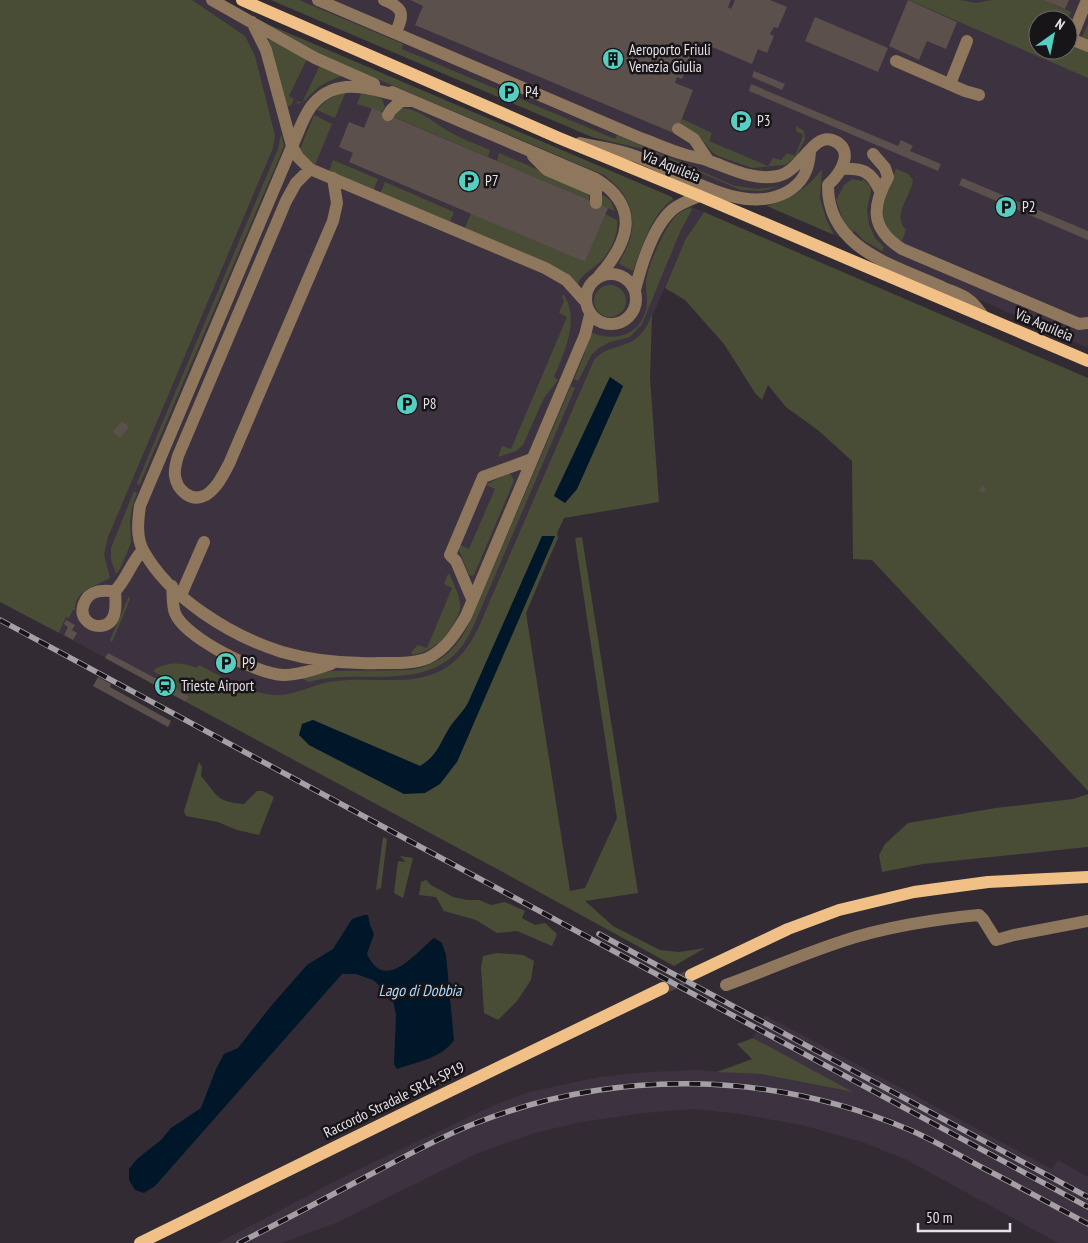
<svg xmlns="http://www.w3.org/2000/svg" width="1088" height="1243" viewBox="0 0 1088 1243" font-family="'PT Sans Narrow',sans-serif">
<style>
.built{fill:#3d323f;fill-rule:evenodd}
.green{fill:#494d36;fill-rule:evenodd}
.water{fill:#001729}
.building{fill:#5c504c}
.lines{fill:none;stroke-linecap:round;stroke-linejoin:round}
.major-tunnel{stroke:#4d464e;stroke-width:12;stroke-dasharray:12 6;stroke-linecap:butt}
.minor{stroke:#8e775c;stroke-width:12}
.major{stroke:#f0c086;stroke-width:12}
.rail-casing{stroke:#a59fa6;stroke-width:5.5}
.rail{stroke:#181518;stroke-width:4;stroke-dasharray:11;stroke-linecap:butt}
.labels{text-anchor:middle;stroke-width:5;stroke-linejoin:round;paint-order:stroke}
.poi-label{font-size:15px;fill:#e6e1e7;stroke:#181518;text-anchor:start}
.street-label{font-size:15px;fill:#e6e1e7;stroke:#181518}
.water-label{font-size:16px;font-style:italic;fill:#b0d9fb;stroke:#181518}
</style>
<rect width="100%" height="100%" fill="#322b33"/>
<path class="built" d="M173,0H209L704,212L685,240L624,383L557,533L558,538L526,613L485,862L59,633L119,495Z
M270,0H1088V348L834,235L826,218L820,198L821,170L804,189L782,202L767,206L592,137ZM1038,20H1068V50H1038Z
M765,1015L1052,1169L1058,1160L1088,1177V1243H1058L907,1160L865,1143L802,1125L740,1114L694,1109L644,1113L581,1122L535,1133L478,1153L336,1223L282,1243H218L345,1176L458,1122L497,1104L529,1092L599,1077L648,1072L695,1070L761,1074L851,1092L753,1038Z"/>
<path class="green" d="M0,0H192L245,36L255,56L275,135L273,148L108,537L104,554L110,578C95,587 75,589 75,610H73L69,618L66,617L59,633L0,602Z
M271,0H299L403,44L402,49L615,139L617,135L735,186L758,189L781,186L762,191L741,190L647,150L592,137Z
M909,0H960L976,3L992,0H1043L1071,12L1067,20H1038V50H1068V36L1080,41L1088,24V78Z
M265,23L672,197L673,199C651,214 642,248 633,271L619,264C622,256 628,247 630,239C638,211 625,191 604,175L321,55Z
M270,39L307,59L289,96L294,99L291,106H287L268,41Z
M320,65L342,76C334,79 326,82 319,87C311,92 306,103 296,104L298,101L302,103Z
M346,91L335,118L317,110C326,100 333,95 346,91Z
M362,91L382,99L385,107L382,112L357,104Z
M400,108C419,108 434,123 450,132C462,139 477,144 490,150L488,157L392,116Z
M314,115L332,124L315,165L305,158L300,149Z
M682,119L712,133L709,141L768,166L773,158L781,160L787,153L795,156L803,136L802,134L796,131V126L804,131L805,139L796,157L785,165L752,168L718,156L712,152L699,136L679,126Z
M281,134L284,146L139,486L137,483L278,149Z
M499,153L581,188L589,194V200L497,161Z
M333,160L378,179L373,192L329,171Z
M822,169L820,198L826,218L834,235L767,206C791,200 807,188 822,169Z
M896,169L908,174L913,180C911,197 891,215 906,230L902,241C869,228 887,191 896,169Z
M852,179L862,181L863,179L870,186L871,190L867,210L869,224L875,238L884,247L882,251L863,240L855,231L851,233L844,223L836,200L844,185Z
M385,182L454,212L450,222L465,228L471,213L585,262L605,214L617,220C619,234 610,254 599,263C590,271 582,274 577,285L380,194Z
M603,195L610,200L615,211L598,204Z
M691,208L692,210L680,232L642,324L630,337L610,342L599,348L592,354L578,381L574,379L584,355L590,332C612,342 639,337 646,310C649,299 644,287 647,276C649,263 666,226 675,217C679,212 685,209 691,208Z
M704,212L1088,378V791L872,560L853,559L852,461L819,431L786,407L768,385L762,400L755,393L724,344L685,300L665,288L685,240Z
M594 301a16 16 0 1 1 32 0a16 16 0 1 1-32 0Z
M563,294C581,318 564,353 554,377L558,380L544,398L523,445L516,451L498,457L502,446L511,449L567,317L559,313L564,301L562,297Z
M652,314L650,378L659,502L564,518L557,533L558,538L552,551L526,613L570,891L585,888L617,818L575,538L582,537L638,893L585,901L613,926L660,950L679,952L705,948L674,966L499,870L186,702L189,696L162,682L164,677L153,671C165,661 184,662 197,668L199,665C222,677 248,692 273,695C292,697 311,685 329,682C390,673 441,700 477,631L594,360C608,344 627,349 640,335C646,329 649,322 652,314ZM610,377L623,386L577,489L565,503L554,495ZM554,536L457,762L404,794L309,745L302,724L313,720L420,766C442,753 441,737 456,719C460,714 464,710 468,703L542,537Z
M571,386L575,388L477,618C472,629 467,641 458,651C420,692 357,668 309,682L301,678L331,671L411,670C445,663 459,646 473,615Z
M510,473L514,481L474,575L472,576L469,575L459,550L460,545L469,549L495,489L486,485L487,484Z
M134,491L137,493L132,508L130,521L131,543L120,569L116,574L111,560V548Z
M448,574L450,575C453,584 460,595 460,605C461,610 458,615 456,619C447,638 432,652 412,655L411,652L418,645L427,648L452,588L444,584Z
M129,596L130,599L112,642L110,640Z
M199,762L202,767L201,776C217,794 215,802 244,804L257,791H263L274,797L259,835L237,830L218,822L186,816L184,811Z
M1088,794V847L923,864L882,872L879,855L885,844L908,823L996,808L1073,799Z
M383,837L387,839L381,888L376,890Z
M400,856L413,858L403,898L394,893L398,861L405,862L404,860Z
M426,880L431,885L453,897L467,900H479L491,905L505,902L525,911L522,918L535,925L545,923L557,934L552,946L517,931L497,933L476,920L444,911L436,897L419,895L421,882Z
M497,953L523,955L534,961L531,980L517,1001L498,1020L484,1013L481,968L483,956Z
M753,1038L853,1092L761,1074L717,1072L752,1059L737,1044Z"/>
<path class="water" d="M610,377L623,386L577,489L565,503L554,496Z
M542,536H555L457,762L440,784L425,793L404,794L309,745L299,735L302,724L313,720L420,766C441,754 441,736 456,719C460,714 464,710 468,703Z
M364,915H368L370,925L374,934L367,954C385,994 416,952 434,938L442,943L446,955L454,1040C442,1058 417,1062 397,1069L394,1064L396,1015L392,996L373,980L356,974H342L155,1186L144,1193L135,1190L129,1180V1169L137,1159L161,1140L171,1128L201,1108L216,1069L224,1054L238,1048L271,1006L307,965L333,949L352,919Z"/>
<path class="building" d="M410,0H731L728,7L731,9L735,0H770L787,7L778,28L774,27L770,34L774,36L767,53L758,49L752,64L698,41L682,79L677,77L675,83L693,90L676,134L415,25L423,6Z
M908,0L957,22L946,49L927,41L919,60L889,46Z
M1043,0H1069L1065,9Z
M815,17L888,48L878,72L805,41Z
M754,71L785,84L782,90L752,77Z
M751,84L898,146L901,140L913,146L910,151L941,164L938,171L749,91Z
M372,108L608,208L585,262L349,162L353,153L339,147L349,122L364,128Z
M962,178L1088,231V240L959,185Z
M122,421L129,427L120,438L113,432Z
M983,486L986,490L983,493L979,490Z
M66,620L75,625L72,630L77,633L73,640L64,635L68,627L64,624Z
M108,653L189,696L186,702L105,658Z
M98,677L111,684L110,687L171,721L168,727L93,686Z"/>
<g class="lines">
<path class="major-tunnel" d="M663,988L691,975"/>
<path class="minor" d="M212,0L315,58L374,84
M318,0L640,138C654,143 669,150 683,154C691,157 701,157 709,161C732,169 753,181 778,176C801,171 813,133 832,140C857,149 840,174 828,185C827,249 894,265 942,287C950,291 962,294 969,300C975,304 979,311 984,317
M384,0C404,8 404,14 396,32
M1087,0L1071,39L1088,46
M252,22L266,50L292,146L298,157L310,169L545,268L566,280L585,301
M896,61L965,91L979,95
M950,84L967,41
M392,92L596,179C641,207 629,242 599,276
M399,96C370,88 337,77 314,103C307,110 303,121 299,130L140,506C138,520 136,537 143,550C169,598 231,636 282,652C313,661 346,664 379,663C396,663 413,664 428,658C446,649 456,633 466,616L585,335L590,315
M388,115L391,110L401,101H410
M678,129L694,139L708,160
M580,143C597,147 615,149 632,155C677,169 739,218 787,192C803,183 809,170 810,152
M873,154L885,168L888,177C871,208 871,229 902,249L1079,324L1088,323
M533,156L547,170L596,191V203
M310,169L296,183L286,201L178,456C176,463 174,469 175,476C177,490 191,503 206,495C217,488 223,475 229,464L333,221L337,203L333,178
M842,169C863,168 871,171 880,191
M586 299a25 25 0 1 1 50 0a25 25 0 1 1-50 0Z
M635,290C641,266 653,227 672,210C680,203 690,200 700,196
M172,586C173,594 172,605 175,613C184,637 257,674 283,675C299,675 316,669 331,664
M115,591C116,604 118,625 100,626C95,626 89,624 86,620C78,611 85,595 96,592C101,590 109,591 115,591C127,579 131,562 143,550
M181,595L204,542
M472,599L456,561L450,555L483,477L532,459
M726,985C770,969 814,949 859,936C898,925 938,919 979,915L983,919L996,940L1014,935L1088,921"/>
<path class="major" d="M242,0L559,138L700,196L1088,361
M691,975L788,929L839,910L914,892L988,882L1088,877
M140,1243L427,1102L663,988"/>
<g class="rail-casing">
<path id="rail" d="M0,620L1088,1207
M599,934L1088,1197
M239,1243C285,1220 331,1195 377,1171C410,1154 442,1136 476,1123C616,1068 771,1071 910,1130C935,1141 959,1155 983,1168C1018,1186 1053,1205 1088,1224"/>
</g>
<use href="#rail" class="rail"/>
</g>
<defs>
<g id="building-disc" transform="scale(1.125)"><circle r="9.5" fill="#57cec2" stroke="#181518"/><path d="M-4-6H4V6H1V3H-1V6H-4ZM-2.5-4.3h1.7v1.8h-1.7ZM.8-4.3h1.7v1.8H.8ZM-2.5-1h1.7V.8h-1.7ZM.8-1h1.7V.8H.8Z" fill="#111"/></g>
<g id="parking-disc" transform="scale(1.125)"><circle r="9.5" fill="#57cec2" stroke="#181518"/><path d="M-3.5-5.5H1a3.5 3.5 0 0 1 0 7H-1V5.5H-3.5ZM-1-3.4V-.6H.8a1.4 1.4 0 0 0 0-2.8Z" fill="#111"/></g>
<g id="station-disc" transform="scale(1.125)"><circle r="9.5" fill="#57cec2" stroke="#181518"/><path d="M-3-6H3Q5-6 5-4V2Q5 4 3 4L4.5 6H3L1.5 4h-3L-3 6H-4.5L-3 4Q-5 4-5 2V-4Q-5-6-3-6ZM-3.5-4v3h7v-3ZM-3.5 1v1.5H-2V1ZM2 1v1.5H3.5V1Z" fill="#111"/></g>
</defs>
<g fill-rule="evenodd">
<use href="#building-disc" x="613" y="59"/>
<use href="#parking-disc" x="509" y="92"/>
<use href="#parking-disc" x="741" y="121"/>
<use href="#parking-disc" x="469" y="181"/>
<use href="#parking-disc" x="1006" y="207"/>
<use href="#parking-disc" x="407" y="404"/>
<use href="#parking-disc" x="226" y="663"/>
<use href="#station-disc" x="165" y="686"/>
</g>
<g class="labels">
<g class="poi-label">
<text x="629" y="55">Aeroporto Friuli<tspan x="629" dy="17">Venezia Giulia</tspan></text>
<text x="525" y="97">P4</text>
<text x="757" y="126">P3</text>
<text x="485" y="186">P7</text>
<text x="1022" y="212">P2</text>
<text x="423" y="409">P8</text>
<text x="242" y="668">P9</text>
<text x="181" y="691">Trieste Airport</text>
</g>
<g class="street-label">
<text transform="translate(671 166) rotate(22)" y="5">Via Aquileia</text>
<text transform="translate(1044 325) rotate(23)" y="5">Via Aquileia</text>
<text transform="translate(394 1100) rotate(-26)" y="5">Raccordo Stradale SR14-SP19</text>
</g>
<g class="water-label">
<text x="420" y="996">Lago di Dobbia</text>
</g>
</g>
<g transform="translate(1053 35) rotate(33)"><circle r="24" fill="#181518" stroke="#6a676b"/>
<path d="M0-4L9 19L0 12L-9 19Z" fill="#57cec2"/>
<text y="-8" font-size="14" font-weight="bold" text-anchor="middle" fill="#e6e1e7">N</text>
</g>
<path d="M918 1223v8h92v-8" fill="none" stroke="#e6e1e7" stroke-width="2.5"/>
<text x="926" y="1223" font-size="15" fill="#e6e1e7" stroke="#181518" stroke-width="4" paint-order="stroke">50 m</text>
</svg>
